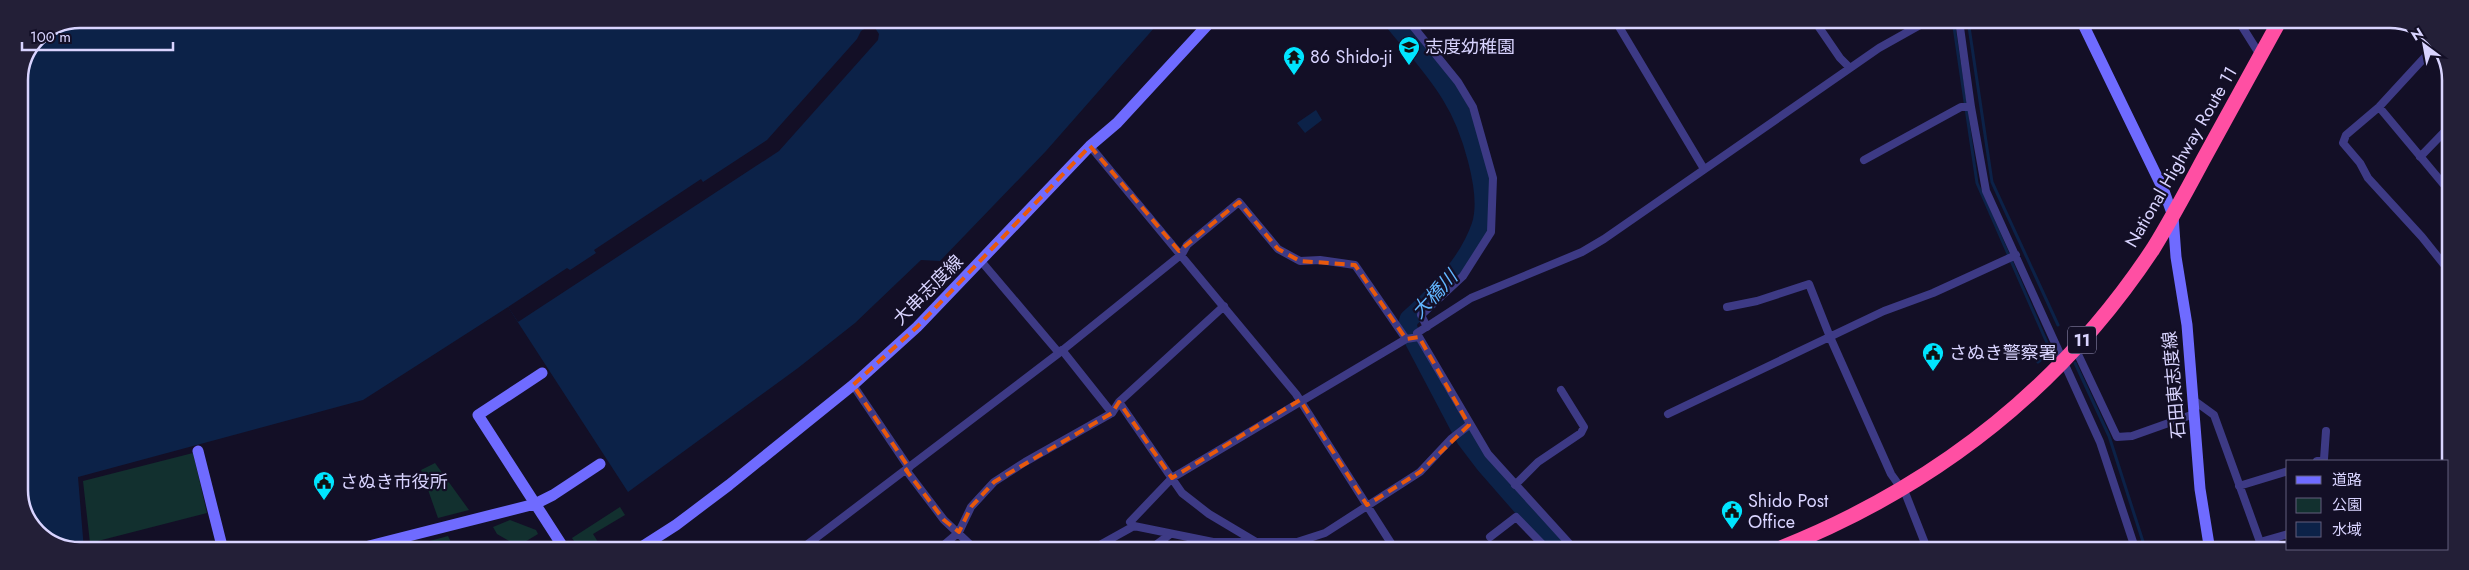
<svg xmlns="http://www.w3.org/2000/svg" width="2469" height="570" viewBox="0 0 2469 570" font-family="Jost,'Noto Sans JP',sans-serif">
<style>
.green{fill:#12302f}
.water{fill:#0c2248}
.pier{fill:#130f26}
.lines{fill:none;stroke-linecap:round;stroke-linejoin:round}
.stream{stroke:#0c2248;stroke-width:3}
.river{stroke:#0c2248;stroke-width:19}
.street{stroke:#3d3a85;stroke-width:8}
.secondary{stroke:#6f6bff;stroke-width:11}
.highway{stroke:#ff4fa3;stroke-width:15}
.marked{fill:none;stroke:#e8590c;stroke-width:4;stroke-dasharray:10 6;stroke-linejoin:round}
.labels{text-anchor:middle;stroke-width:4.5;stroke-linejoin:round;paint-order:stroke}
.shield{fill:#130f26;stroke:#9e99be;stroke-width:1}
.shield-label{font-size:16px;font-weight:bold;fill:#d9d4ff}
.poi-label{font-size:18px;fill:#d9d4ff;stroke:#130f26;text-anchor:start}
.street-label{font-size:18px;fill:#d9d4ff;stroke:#130f26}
.water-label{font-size:19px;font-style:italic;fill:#62b6ff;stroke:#130f26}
.rim{fill:none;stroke:#d9d4ff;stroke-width:2.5}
</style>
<rect width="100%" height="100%" fill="#130f26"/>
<path class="green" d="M193,453L207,513L90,543L83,481Z
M435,463L469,510L438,518L421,470Z
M620,507L625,515L593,534L603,550H580L572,538Z
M510,520L536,530L538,534L518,546L497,534L493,527Z
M448,536L455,550H397Z
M234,541L251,550H228L226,544Z"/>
<path class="water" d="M79,19H1162L1046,151L940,261L921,260L855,323L798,368L628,492L508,307L363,400L78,477L84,550H67L34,531L19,499V79L37,36Z
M1316,110L1322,120L1305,133L1297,123Z"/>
<path class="pier" d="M869,26L875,28L879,34L878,40L779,151L518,322L508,307L567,268L570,270L596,253L594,250L701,179L703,182L767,140L857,39L861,31Z"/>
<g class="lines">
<path class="stream" d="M1953,20L1977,183L2051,352L2038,362
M1968,20L1992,182L2058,325
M2075,363L2109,436L2146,551"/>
<path class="river" d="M1392,19C1412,44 1435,68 1451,95C1470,125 1492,192 1481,226C1468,264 1438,293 1409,319L1407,327L1466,439L1485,464L1561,551"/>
<path class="street" d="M1407,19L1458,82L1473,107L1493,178L1491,232L1463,276L1421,315L1427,327
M1615,20L1704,169
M1814,20L1840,58L1850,68
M1959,20L1971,107L1986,191L2100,442L2136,551
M2238,20L2260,55
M2390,20L2423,32
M2430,36L2437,42
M2437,44L2379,107L2346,135L2343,143L2360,163L2368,178L2422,237L2450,272
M2439,49L2445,62
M2379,107L2450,192
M1090,146L1296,394L1396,551
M2420,157L2450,126
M1864,160L1961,107H1971
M981,261L1059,353
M1727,307L1757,301L1809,284L1830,337L1891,474L1906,495L1928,551
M1419,337L1488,454L1576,551
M2075,348L2117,437L2132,436L2194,414
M1062,350L1112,413
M853,385L909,468
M2192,399L2214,415L2260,542L2288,534
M1119,402L1224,306
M1668,414L1884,311L1933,293L2016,255
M2317,461L2324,459L2326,431
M906,470L944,520L977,551
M1515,485L1538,462L1581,433L1584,427L1561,390
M2239,486L2288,471
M1134,526L1213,542H1256
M1490,537L1516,517L1549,551
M800,550L1059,353L1182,254L1187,245L1239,202L1278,249L1300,261L1320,260L1355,265L1406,339
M938,550L959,532L971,507L994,482L1025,462L1112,413L1119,402L1182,493L1209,514L1256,542H1297L1325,533L1420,472L1451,439L1469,425
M1089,551L1134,526L1130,522L1172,478L1406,339L1419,337L1417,333L1471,298L1582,252L1604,239L1879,48L1929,20
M1148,551L1169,535"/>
<path class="secondary" d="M2081,20L2164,191L2173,216L2176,257L2187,325L2200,489L2210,551
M542,373L478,415L565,550
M198,451L223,550
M362,550L369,546L535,504L553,495L600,464
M637,550L676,525L729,485L853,385L917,327L1090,146L1117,123L1213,19"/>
<path class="highway" d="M1773,551C1930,490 2059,391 2153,249C2171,220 2187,190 2203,160C2229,113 2254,67 2280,20"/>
</g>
<path class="marked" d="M1090,146L1179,251L1239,202L1278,249L1300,261L1355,265L1406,339L1419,337L1469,425L1420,472L1367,505L1300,400L1172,478L1119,402L1112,413L994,482L971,507L959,532L944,520L906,470L909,468L853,385L917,327Z"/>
<defs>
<g id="school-pin" transform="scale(1.125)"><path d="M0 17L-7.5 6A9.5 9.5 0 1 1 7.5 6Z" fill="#00e5ff" stroke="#130f26"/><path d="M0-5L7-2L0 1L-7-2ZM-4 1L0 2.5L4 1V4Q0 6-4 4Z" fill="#111"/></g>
<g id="temple-pin" transform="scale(1.125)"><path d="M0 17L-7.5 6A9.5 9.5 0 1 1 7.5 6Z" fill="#00e5ff" stroke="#130f26"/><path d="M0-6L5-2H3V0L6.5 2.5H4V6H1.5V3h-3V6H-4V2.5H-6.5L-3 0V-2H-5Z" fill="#111"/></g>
<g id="civic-pin" transform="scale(1.125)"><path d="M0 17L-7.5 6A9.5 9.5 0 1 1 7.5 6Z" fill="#00e5ff" stroke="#130f26"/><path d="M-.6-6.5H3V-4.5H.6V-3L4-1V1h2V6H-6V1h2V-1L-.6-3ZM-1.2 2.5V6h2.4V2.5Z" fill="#111"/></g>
</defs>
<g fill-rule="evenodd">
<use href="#school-pin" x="1409" y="47"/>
<use href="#temple-pin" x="1294" y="57"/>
<use href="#civic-pin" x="1933" y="353"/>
<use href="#civic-pin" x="324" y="482"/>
<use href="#civic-pin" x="1732" y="511"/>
</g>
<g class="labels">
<rect class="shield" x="2068" y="326.5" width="28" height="27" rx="4"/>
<g class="shield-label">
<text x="2082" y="346">11</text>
</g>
<g class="poi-label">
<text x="1425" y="53">志度幼稚園</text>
<text x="1310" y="63">86 Shido-ji</text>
<text x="1949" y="359">さぬき警察署</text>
<text x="340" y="488">さぬき市役所</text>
<text x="1748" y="507">Shido Post<tspan x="1748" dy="21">Office</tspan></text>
</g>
<g class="street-label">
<text transform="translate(2181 157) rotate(-60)" y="6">National Highway Route 11</text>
<text transform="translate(928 290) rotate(-45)" y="6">大串志度線</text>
<text transform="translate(2174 385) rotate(-95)" y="6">石田東志度線</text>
</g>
<g class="water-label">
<text transform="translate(1434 294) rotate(-47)" y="7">大橋川</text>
</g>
</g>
<path d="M0 0H2469V570H0ZM80 28H2390A52 52 0 0 1 2442 80V490A52 52 0 0 1 2390 542H80A52 52 0 0 1 28 490V80A52 52 0 0 1 80 28Z" fill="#231f37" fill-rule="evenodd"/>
<path class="rim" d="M80 28H2390A52 52 0 0 1 2442 80V490A52 52 0 0 1 2390 542H80A52 52 0 0 1 28 490V80A52 52 0 0 1 80 28Z"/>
<rect x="2286" y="460" width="162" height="90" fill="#130f26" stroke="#625e7d"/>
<rect x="2296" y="476" width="25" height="8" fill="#6f6bff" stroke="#625e7d"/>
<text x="2332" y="485" font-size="15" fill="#d9d4ff">道路</text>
<rect x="2296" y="498" width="25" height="15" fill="#12302f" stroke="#625e7d"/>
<text x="2332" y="510" font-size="15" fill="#d9d4ff">公園</text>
<rect x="2296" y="522" width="25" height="15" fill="#0c2248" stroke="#625e7d"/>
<text x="2332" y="535" font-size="15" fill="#d9d4ff">水域</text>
<g transform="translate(2424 45) rotate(328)" stroke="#130f26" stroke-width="4" paint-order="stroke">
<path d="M0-4L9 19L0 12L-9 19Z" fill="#d9d4ff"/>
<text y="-8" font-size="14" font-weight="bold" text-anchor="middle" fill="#d9d4ff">N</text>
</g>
<path d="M22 42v8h151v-8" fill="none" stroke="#d9d4ff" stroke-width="2.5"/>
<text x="30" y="42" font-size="15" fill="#d9d4ff" stroke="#130f26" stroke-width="4" paint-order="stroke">100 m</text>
</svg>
